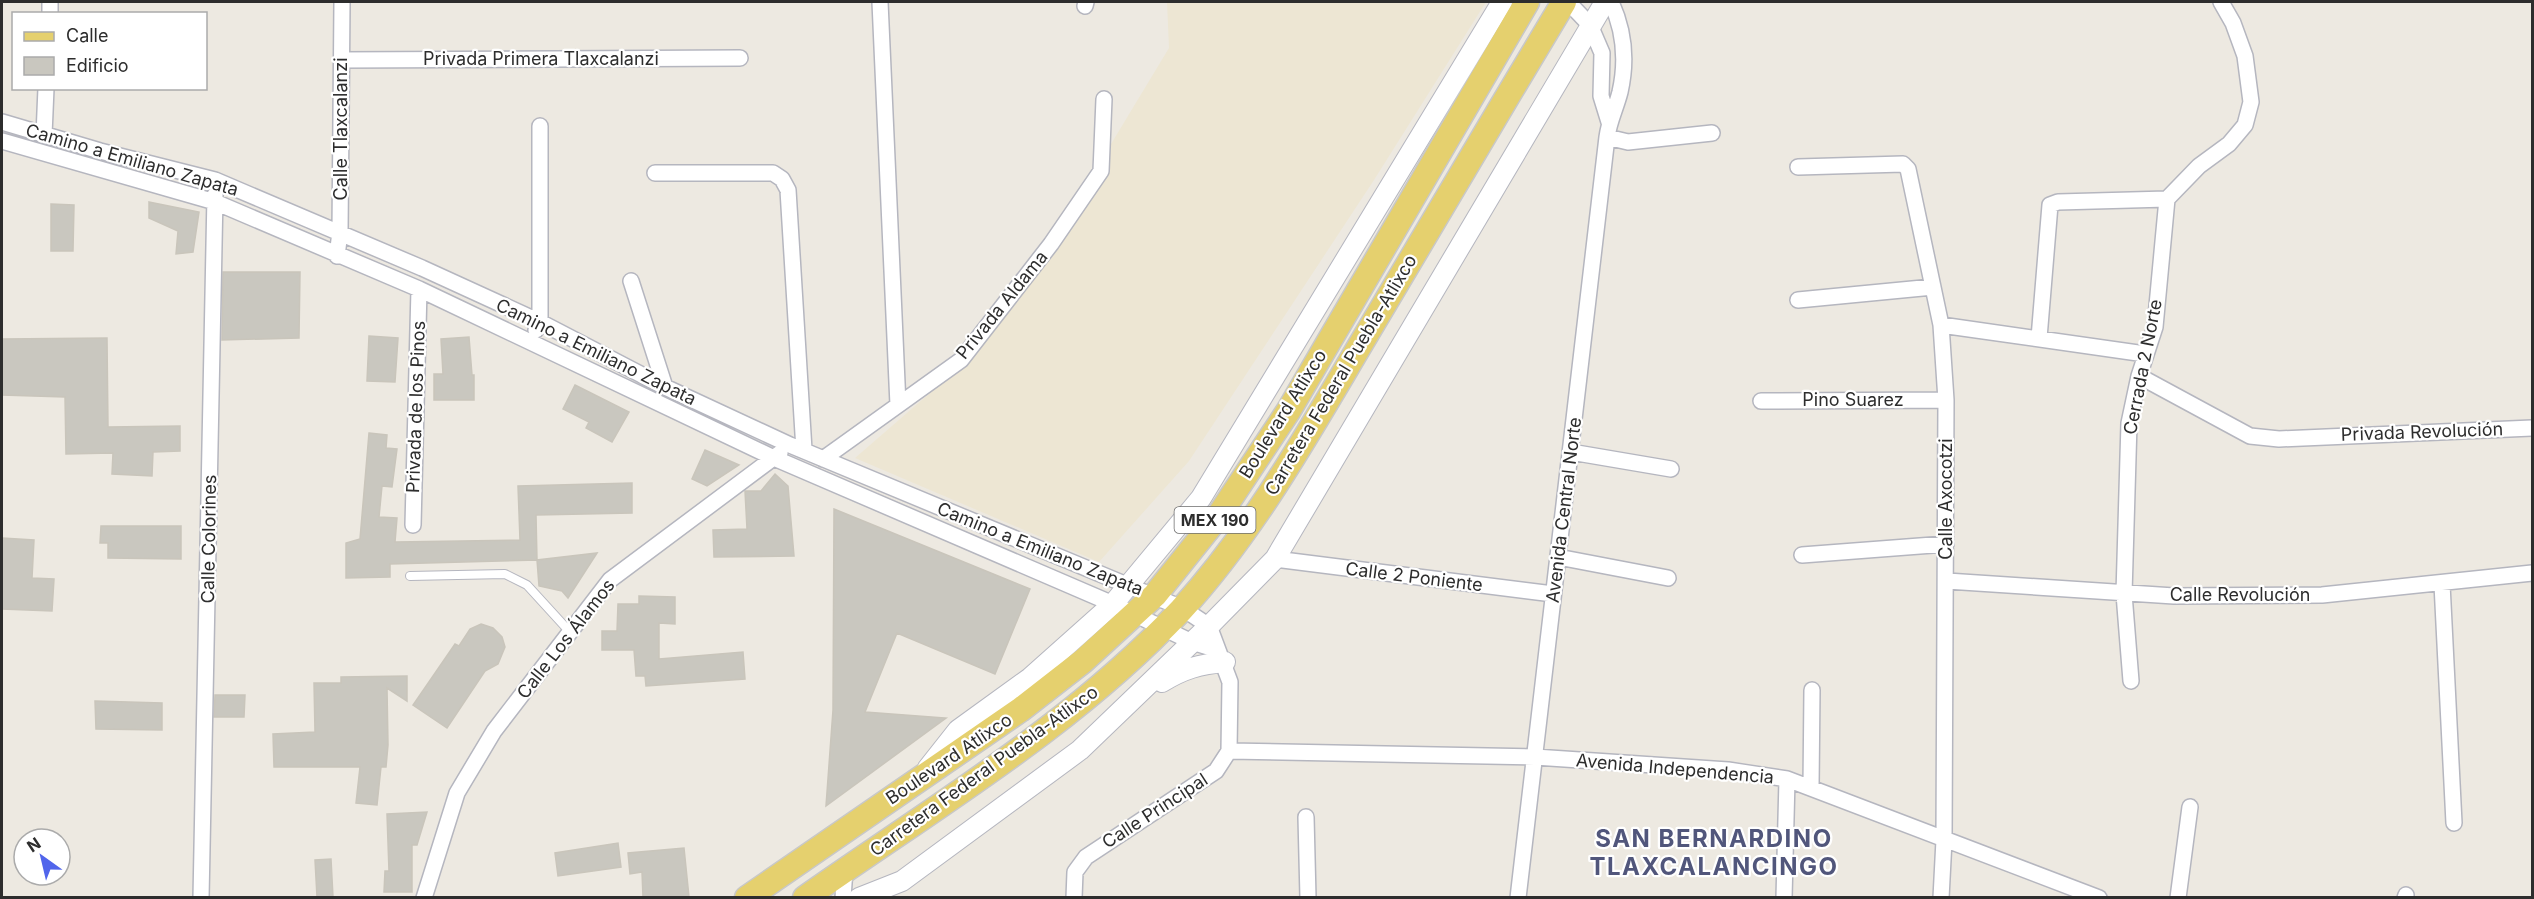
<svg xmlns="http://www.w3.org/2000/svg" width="2534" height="899" viewBox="0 0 2534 899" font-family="Inter,sans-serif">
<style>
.education{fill:#ede6d3}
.building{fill:#c9c7bf;stroke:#c9c5bb;stroke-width:1.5}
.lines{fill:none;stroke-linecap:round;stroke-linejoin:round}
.service-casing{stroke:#b5b6bf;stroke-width:10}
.minor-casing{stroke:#b5b6bf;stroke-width:18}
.tertiary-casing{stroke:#b5b6bf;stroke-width:22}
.primary-casing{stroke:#c8c8c8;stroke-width:27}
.service{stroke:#fff;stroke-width:8}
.minor{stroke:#fff;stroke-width:15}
.tertiary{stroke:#fff;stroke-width:20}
.primary{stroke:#e5d06e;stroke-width:24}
.labels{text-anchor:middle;stroke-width:4.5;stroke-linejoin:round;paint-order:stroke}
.shield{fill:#fff;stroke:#6c6c6c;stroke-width:1.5}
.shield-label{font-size:16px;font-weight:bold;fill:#2d2d2d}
.street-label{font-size:18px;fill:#2d2d2d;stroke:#fff}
.district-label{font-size:24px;font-weight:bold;letter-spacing:1.5px;fill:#51567b;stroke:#fff}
</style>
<rect width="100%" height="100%" fill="#ede9e1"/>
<path class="education" d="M1167,2H1486L1374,180L1189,461L1099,562L855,458L930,393L1010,294L1105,154L1169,48Z"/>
<path class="building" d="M149,202L199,212L193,252L176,254L178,231L149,218Z
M51,204L74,205L73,251H51Z
M223,272H300L299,338L222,340Z
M369,336L398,338L395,382L367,381Z
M469,337L472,375H474V400H434V374H443L441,339Z
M107,338L108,427L180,426V451L153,452L152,476L112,474L113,453L66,454L65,397L2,395V339Z
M575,385L629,412L612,442L586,428L589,422L563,409Z
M369,433L387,435L386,448L397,449L392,487L382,486L379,517L397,518L395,542L520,540L518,486L632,483V513L536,515L537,560L390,564V577L346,578V543L360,539Z
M705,450L739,465L707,486L692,479Z
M775,474L788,486L794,556L714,557L713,530L747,529L745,491H761Z
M834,509L1030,589L995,674L897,633L865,712L946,718L826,806L833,710Z
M101,526H181V559L108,558V543H100Z
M2,538L34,540L32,578L54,579L52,611L2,609Z
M597,553L568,598L562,591L539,586L537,560Z
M639,596L675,597V624L659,623V659L743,652L745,679L646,686L645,676H636L634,650H602V631H617L618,604H639Z
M481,624L493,628L502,637L505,647L498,664L485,671L447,728L413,705L455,644L459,646L470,629Z
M407,676V701L387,688L388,745L386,767H381L377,805L356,803L360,767H274L273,734L315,732L314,683H341V677Z
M215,695H245L244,717H214Z
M95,701L162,703V730L96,729Z
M427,812L417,845H412V892H384L385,871H389L387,814Z
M618,843L621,867L558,876L555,853Z
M684,848L689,897H643L642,872L630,874L628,853Z
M331,859L333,897H317L315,860Z"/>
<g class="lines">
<g class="service-casing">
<path id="service" d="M410,576L505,574L527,585L569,631"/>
</g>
<g class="minor-casing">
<path id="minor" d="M880,2L898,405
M1568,2L1590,25L1602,53L1601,96L1609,122
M1085,6L1086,2
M50,14V2
M341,60L740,58
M2,122L100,151L215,180L422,268L540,322L665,387L790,445L1182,608L1209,626L1230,682L1229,751L1216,771L1086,857L1075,872L1074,898
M44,135L46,88
M1607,137L1628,142L1712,133
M2,141L215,202L419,289L774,458L1113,604L1192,642L1218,650
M1798,167L1903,164L1908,169L1941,325L1946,400L1944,840L1941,898
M655,173H773L782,179L788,190L804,450
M337,256L340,232L342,2
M631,281L665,387
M1798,300L1933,287
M1941,325L2145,354
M536,330L540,322V126
M2039,338L2050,205L2058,202L2167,199
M2139,376L2250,436L2279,439L2532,428
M1761,401L1946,400
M1571,452L1671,469
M823,459L961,360L1051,244L1101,171L1104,99
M413,525L419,289
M1802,555L1946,544
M1558,557L1668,578
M1275,559L1553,594
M1947,581L2174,596L2322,595L2532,573
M2442,584L2454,823
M2131,681L2124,594L2129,423L2139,376L2155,327L2167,199L2199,166L2229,144L2245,125L2251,102L2245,56L2233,23L2221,2
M1229,751L1535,757L1728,770L1787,779L2099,898
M1811,787L1812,690
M1306,817L1308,898
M201,898L215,195
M424,898L457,793L494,731L610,580L780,453
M843,898L845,869
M1518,898L1607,137C1609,121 1616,108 1620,92C1627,61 1624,30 1611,2
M1784,898L1787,779
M2178,898L2190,807
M2405,898L2406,895"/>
</g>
<g class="tertiary-casing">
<path id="tertiary" d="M1162,682C1183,669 1200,664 1225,662
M928,768L958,730L1030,678L1113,604L1201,498L1502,2
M859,898L902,881L1080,750L1209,626L1275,559L1605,2"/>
</g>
<g class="primary-casing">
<path id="primary" d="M747,898L1020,710L1083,661L1155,595L1220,514L1289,410L1527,2
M805,898C934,807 1072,726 1181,610C1254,530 1307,435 1362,342C1429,229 1496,115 1564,2"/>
</g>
<use href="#service" class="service"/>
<use href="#minor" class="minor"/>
<use href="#tertiary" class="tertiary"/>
<use href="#primary" class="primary"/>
</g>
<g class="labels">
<rect class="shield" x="1174.5" y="507" width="81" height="26" rx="4.5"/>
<g class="shield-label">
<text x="1215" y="526">MEX 190</text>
</g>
<g class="street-label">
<text x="541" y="65">Privada Primera Tlaxcalanzi</text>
<text transform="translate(341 129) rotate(-90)" y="6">Calle Tlaxcalanzi</text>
<text transform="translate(132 160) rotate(16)" y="6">Camino a Emiliano Zapata</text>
<text transform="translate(1002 305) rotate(-51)" y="6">Privada Aldama</text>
<text transform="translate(596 352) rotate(26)" y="6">Camino a Emiliano Zapata</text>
<text transform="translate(2143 367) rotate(-79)" y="6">Cerrada 2 Norte</text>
<text transform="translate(1341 375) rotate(-59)" y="6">Carretera Federal Puebla-Atlixco</text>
<text x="1853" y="406">Pino Suarez</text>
<text transform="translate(416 407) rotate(-88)" y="6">Privada de los Pinos</text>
<text transform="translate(1283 414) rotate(-58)" y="6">Boulevard Atlixco</text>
<text transform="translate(2422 432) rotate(-2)" y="6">Privada Revolución</text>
<text transform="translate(1946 499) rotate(-90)" y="6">Calle Axocotzi</text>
<text transform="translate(1564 510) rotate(-83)" y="6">Avenida Central Norte</text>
<text transform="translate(209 539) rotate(-89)" y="6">Calle Colorines</text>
<text transform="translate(1040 549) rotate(22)" y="6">Camino a Emiliano Zapata</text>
<text transform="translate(1414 577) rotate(7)" y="6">Calle 2 Poniente</text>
<text x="2240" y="601">Calle Revolución</text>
<text transform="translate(566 639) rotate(-52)" y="6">Calle Los Álamos</text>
<text transform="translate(949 759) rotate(-34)" y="6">Boulevard Atlixco</text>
<text transform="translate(1675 769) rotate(5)" y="6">Avenida Independencia</text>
<text transform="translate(984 771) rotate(-36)" y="6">Carretera Federal Puebla-Atlixco</text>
<text transform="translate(1155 811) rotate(-33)" y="6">Calle Principal</text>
</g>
<g class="district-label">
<text x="1714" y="847">SAN BERNARDINO<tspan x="1714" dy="28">TLAXCALANCINGO</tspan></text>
</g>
</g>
<rect width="2534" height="899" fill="none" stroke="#2d2d2d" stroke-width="6"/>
<rect x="12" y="12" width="195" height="78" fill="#ffffff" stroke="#ababab" stroke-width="1.5"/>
<rect x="24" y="32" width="30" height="9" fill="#e5d06e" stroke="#ababab" stroke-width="1.5"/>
<text x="66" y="42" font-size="18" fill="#2d2d2d">Calle</text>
<rect x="24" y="57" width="30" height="18" fill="#c9c7bf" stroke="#ababab" stroke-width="1.5"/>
<text x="66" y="72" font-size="18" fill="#2d2d2d">Edificio</text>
<g transform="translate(42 857) rotate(326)"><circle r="28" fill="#ffffff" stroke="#ababab" stroke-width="1.5"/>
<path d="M0-4.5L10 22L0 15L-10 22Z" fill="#5165eb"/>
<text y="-9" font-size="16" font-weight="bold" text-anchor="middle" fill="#2d2d2d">N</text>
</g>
</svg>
